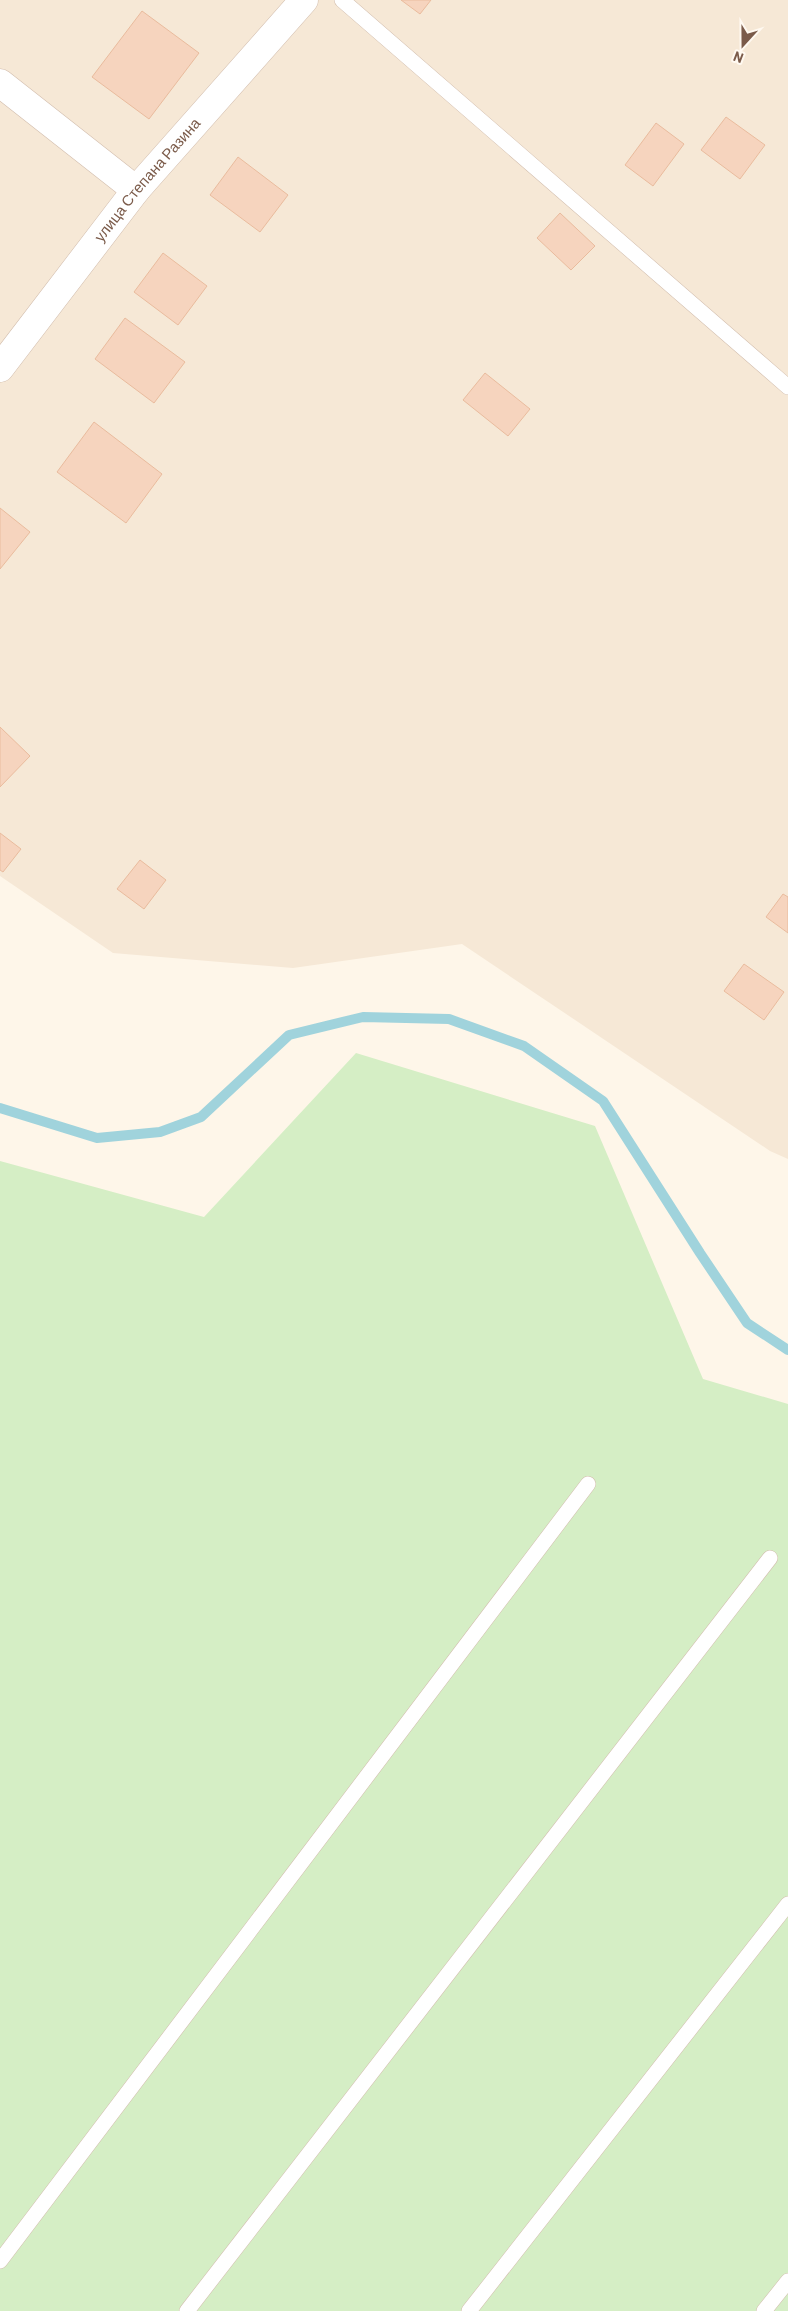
<svg xmlns="http://www.w3.org/2000/svg" width="788" height="2311" viewBox="0 0 788 2311" font-family="Barlow,sans-serif">
<style>
.residential{fill:#f6e8d6}
.green{fill:#d5eec5}
.lines{fill:none;stroke-linecap:round;stroke-linejoin:round}
.stream{stroke:#a0d3dc;stroke-width:10}
.building{fill:#f6d4be;stroke:#e9bb9d}
.lane-casing{stroke:#d2bdad;stroke-width:16}
.street-casing{stroke:#d2bdad;stroke-width:29}
.lane{stroke:#fff;stroke-width:15}
.street{stroke:#fff;stroke-width:28}
.labels{text-anchor:middle;stroke-width:4;stroke-linejoin:round;paint-order:stroke}
.street-label{font-size:15px;fill:#7b5b4a;stroke:#fff9f1}
</style>
<rect width="100%" height="100%" fill="#fef6e9"/>
<path class="residential" d="M0,0H788V1159L770,1151L462,944L293,968L113,953L0,876Z"/>
<path class="green" d="M356,1053L595,1126L703,1379L788,1404V2311H0V1161L204,1217Z"/>
<g class="lines">
<path class="stream" d="M0,1108L97,1138L160,1132L201,1117L289,1035L363,1017L449,1019L524,1046L603,1101L700,1253L747,1323L788,1350"/>
</g>
<path class="building" d="M401,0H431L420,14Z
M142,11L199,53L149,119L92,77Z
M726,117L765,145L740,179L701,150Z
M656,123L684,144L653,186L625,165Z
M238,157L288,195L260,232L210,195Z
M560,213L595,246L571,270L537,238Z
M163,253L207,286L178,325L134,292Z
M125,318L185,362L154,403L95,359Z
M485,373L530,409L508,436L463,400Z
M94,422L162,474L126,523L57,472Z
M0,508L30,532L0,569Z
M0,727L30,756L0,787Z
M0,833L21,849L3,872L0,870Z
M140,860L166,880L144,909L117,889Z
M783,894L788,897V933L766,917Z
M744,964L784,992L764,1020L724,991Z"/>
<g class="lines">
<g class="lane-casing">
<path id="lane" d="M342,0L788,387
M0,2261L588,1484
M187,2311L770,1558
M469,2311L788,1904
M764,2311L788,2281"/>
</g>
<g class="street-casing">
<g id="street">
<path d="M0,83L136,190"/>
<path id="s1" d="M0,368L136,190L304,0"/>
</g>
</g>
<use href="#lane" class="lane"/>
<use href="#street" class="street"/>
</g>
<g class="labels">
<g class="street-label">
<text dy="5" stroke="none"><textPath href="#s1" startOffset="239">улица Степана Разина</textPath></text>
</g>
</g>
<g transform="translate(743 45) rotate(201)" stroke="#fff9f1" stroke-width="4" paint-order="stroke">
<path d="M0-4L9 19L0 12L-9 19Z" fill="#7b5b4a"/>
<text y="-8" font-size="14" font-weight="bold" text-anchor="middle" fill="#7b5b4a">N</text>
</g>
</svg>
